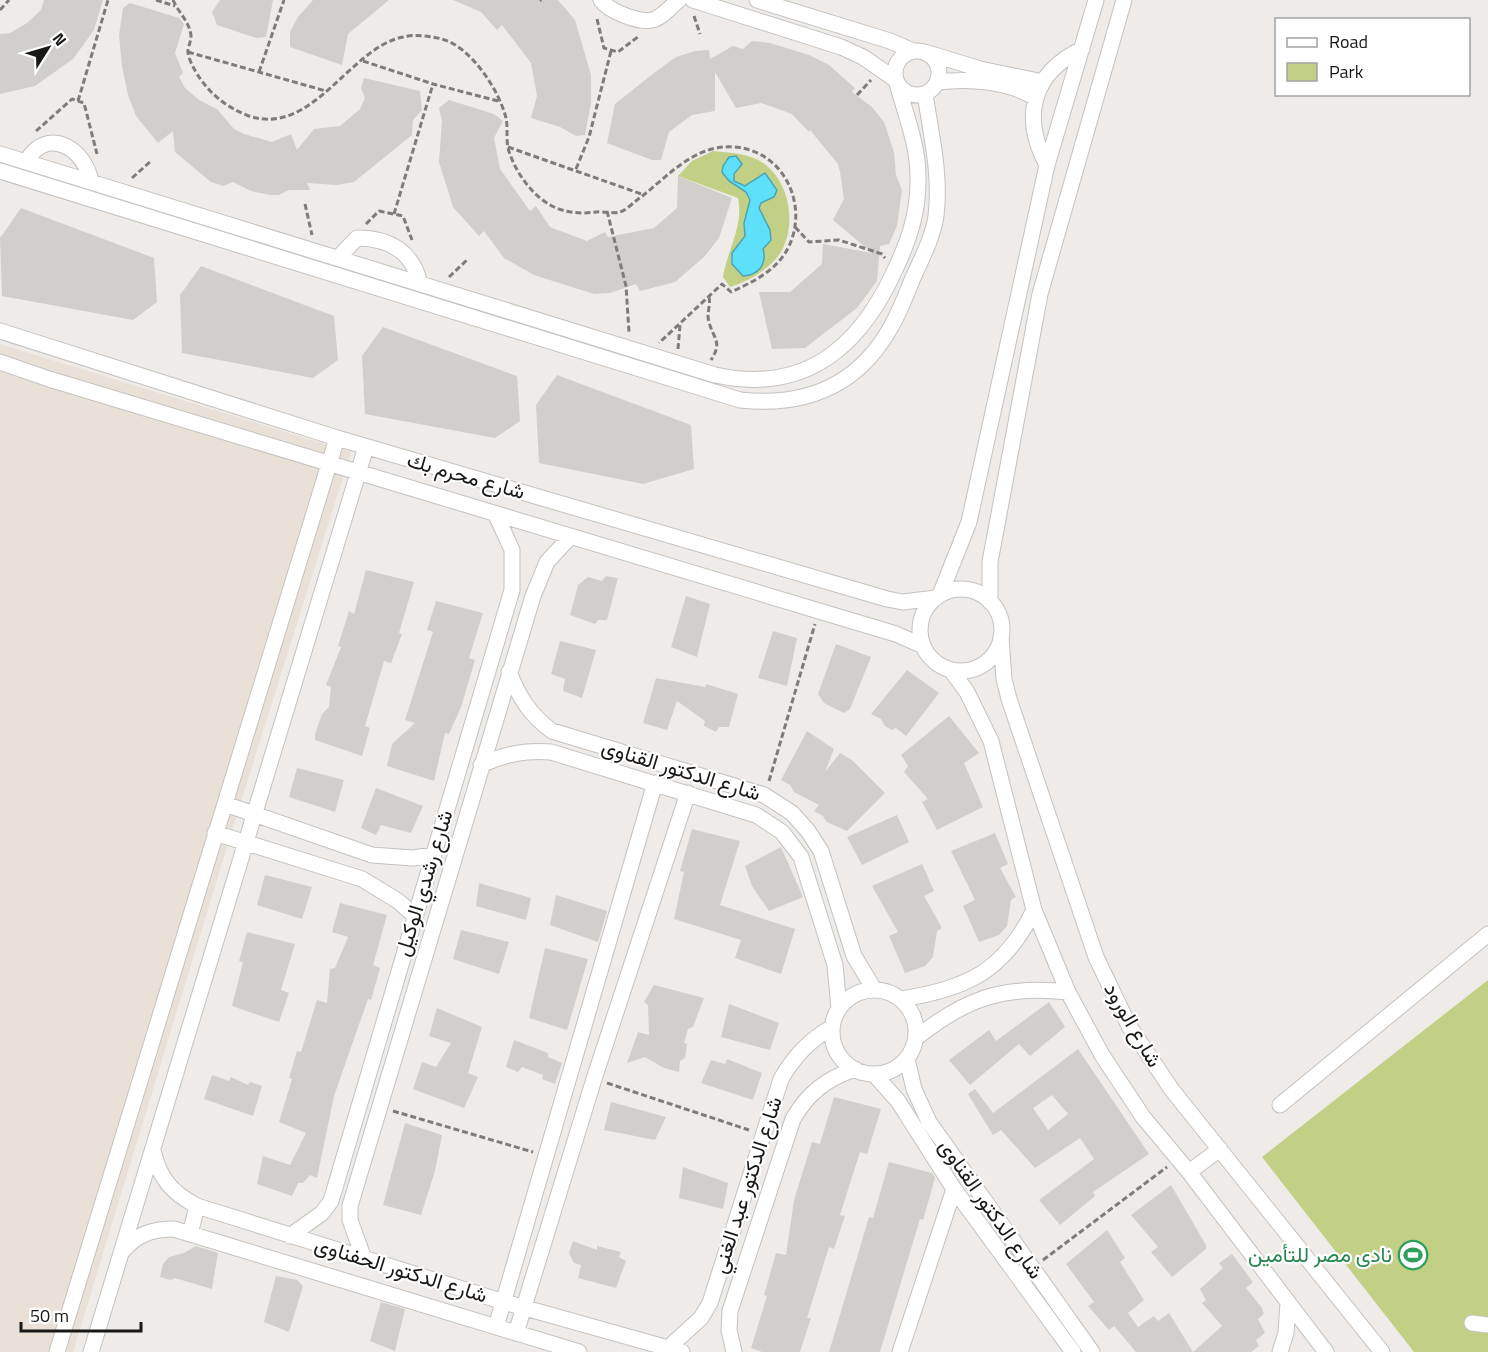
<svg xmlns="http://www.w3.org/2000/svg" width="1488" height="1352" viewBox="0 0 1488 1352" font-family="'Titillium Web',Vazirmatn,sans-serif">
<style>
.built{fill:#e9e1d8}
.green{fill:#c1d085}
.water{fill:#5ee0fa;stroke:#49a4b6;stroke-width:1.5}
.building{fill:#d1cfcc;fill-rule:evenodd}
.lines{fill:none;stroke-linecap:round;stroke-linejoin:round}
.minor-casing{stroke:#c4c2bf;stroke-width:17}
.path{stroke:#7e7c7b;stroke-width:3;stroke-dasharray:6 3;stroke-linecap:butt}
.minor{stroke:#fff;stroke-width:15}
.labels{text-anchor:middle;stroke-width:4.5;stroke-linejoin:round;paint-order:stroke}
.street-label{font-size:21px;fill:#181817;stroke:#fff}
.leisure-label{font-size:21px;fill:#27864d;stroke:#fff;text-anchor:end}
</style>
<rect width="100%" height="100%" fill="#eeebe9"/>
<path class="built" d="M0,344L351,452L233,827L73,1352H0Z"/>
<path class="green" d="M713,151C731,153 751,153 766,165C793,187 798,236 774,261C762,273 746,282 730,287L723,277C727,251 744,225 738,198L678,176L692,161Z
M1488,980V1352H1414L1262,1157Z"/>
<path class="water" d="M736,156L742,164L734,174V181L745,186L765,173L777,190L774,197L761,203L759,208L770,230L771,240L763,249C767,264 759,275 743,276L732,264V253L745,236L744,223L750,200L746,192L729,181L722,172L723,166L729,157Z"/>
<path class="building" d="M44,0H103L94,30L73,59L35,86L0,94V34L10,33L27,23L41,10Z
M220,0H273L266,37L256,38L217,25L212,12Z
M313,0H389L348,34L342,65L290,47V32L298,17Z
M453,0H558L575,20L591,75V103L585,135L576,136L560,127L531,118L537,96L531,63L502,25L497,30L481,12Z
M130,3L179,18L184,24L175,53L183,73L179,77L185,88L199,100L217,109L234,129L244,134L272,142L291,134L297,150L314,129L340,126L360,109L365,98L361,88L364,78L420,91L422,110L413,120L412,135L354,182L337,185L307,183L310,190H289L279,195H270L251,191L233,182L223,186L211,182L175,152L173,131L158,143L136,116L128,95L122,66L119,35L123,8Z
M752,41L770,43L809,55L829,65L855,88L852,92L872,107L884,122L894,152L896,175L902,190L897,226L889,244L880,246L877,281L857,308L805,348L772,349L759,292H790L822,264L823,244L872,253L833,220L844,199L840,172L838,164L810,130L809,132L792,114L761,103L736,108L715,72V111L692,115L669,132L661,160H652L607,143L615,104L654,73L676,57L695,51L709,50L710,59L733,46L743,49Z
M449,100L494,114L503,121L494,138L500,169L530,211L536,206L550,227L587,241L605,232L608,237L654,228L677,208L678,176L732,198L719,238L704,257L675,282L640,291L636,284L610,293L594,294L534,275L504,258L484,231L479,236L453,207L439,162L442,121L439,108Z
M21,208L154,258L157,302L133,320L2,296L0,238Z
M201,266L334,316L338,360L313,378L182,353L180,295Z
M383,327L517,376L520,421L495,438L365,414L362,356Z
M557,375L691,425L694,469L643,484L539,463L536,405Z
M366,570L414,582L399,633L402,634L391,663L384,661L365,726L370,728L362,756L315,740V734L322,714L329,707L331,687L326,685L341,647L338,646L349,611L354,614Z
M606,576L618,578L607,620H598L595,624L570,615L578,585L588,577L602,581Z
M686,596L710,604L697,657L671,647Z
M436,601L483,613L469,658L475,660L461,707L449,734L445,733L434,781L387,766L392,744L415,723L405,720L433,632L427,630Z
M773,631L797,638L787,686L758,678Z
M560,641L596,650L582,698L563,691L565,679L551,674Z
M836,644L871,657L850,709L844,713L824,703L818,694Z
M907,670L939,693L906,736L896,728L892,730L885,726L881,719L871,714Z
M656,678L705,687L706,684L738,694L729,727H719L716,732L704,726L705,721L677,701L667,730L643,723Z
M949,716L979,753L964,763L983,807L937,830L922,802L928,799L904,772L908,766L901,755Z
M807,731L834,749L825,772L840,753L852,760L885,793L847,831L827,822L823,816L814,811L819,805L794,792L790,785L781,780Z
M297,768L344,780L335,812L289,797Z
M376,788L423,806L411,833L381,825L376,835L361,828Z
M897,815L909,842L862,865L847,837Z
M692,829L740,841L720,905L795,929L781,974L735,958L741,940L674,919L684,872L680,871Z
M995,833L1008,864L1000,868L1016,897L1011,900L1007,926L999,935L979,942L963,906L975,900L951,851Z
M781,847L803,897L769,911L752,886L745,866Z
M922,864L934,891L924,896L942,928L937,931L933,957L925,966L905,973L889,936L898,932L872,886Z
M265,875L312,887L302,919L257,905Z
M479,883L531,898L526,920L476,906Z
M556,895L607,911L598,942L550,925Z
M340,903L387,915L373,965L380,968L371,1000L368,999L334,1096L317,1178L310,1175L303,1183H298L292,1196L257,1184L263,1156L290,1165L306,1133L279,1122L292,1079L289,1078L297,1051L301,1052L317,1000L327,1003L330,969L335,968L348,937L332,932Z
M461,930L509,942L499,974L453,959Z
M247,932L295,944L281,990L289,993L279,1022L232,1006L243,962L239,961Z
M545,948L588,959L567,1030L529,1018Z
M654,985L704,998L693,1027L688,1029L684,1043L687,1044L685,1058L680,1061L679,1072L664,1068L645,1057L627,1063L638,1032L649,1035L648,1005L644,1002Z
M1049,1002L1065,1027L1030,1056L1019,1044L970,1085L949,1060L989,1030L996,1041Z
M729,1004L779,1023L770,1050L721,1037Z
M437,1008L482,1027L468,1073L478,1077L464,1108L413,1089L422,1062L436,1067L451,1043L429,1036Z
M514,1040L548,1053V1057L562,1063L555,1084L542,1079L543,1075L522,1067L518,1072L506,1067Z
M1078,1049L1149,1154L1093,1192L1095,1196L1060,1225L1039,1200L1094,1159L1080,1138L1035,1168L1001,1130L993,1135L968,1094L975,1089L993,1113ZM1052,1095L1068,1114L1048,1130L1033,1108Z
M727,1059L762,1073L753,1100L701,1083L711,1060L725,1064Z
M212,1075L229,1081L231,1077L248,1085L250,1082L262,1086L253,1116L204,1099Z
M834,1097L881,1109L867,1154L860,1152L840,1215L845,1216L834,1249L829,1247L807,1318H811L800,1352H762L751,1348L767,1296L764,1295L776,1253L786,1255L794,1200L812,1142L820,1144Z
M611,1102L666,1117L655,1140L604,1130Z
M405,1123L442,1135L435,1171L421,1215L383,1205Z
M889,1162L932,1173L935,1178L923,1220L920,1219L880,1352H829L869,1217L873,1218Z
M683,1167L728,1183L723,1209L679,1198Z
M1171,1185L1206,1245V1249L1172,1277L1151,1252L1158,1247L1131,1215Z
M1107,1230L1125,1258L1120,1262L1144,1300L1128,1313L1138,1327L1154,1316L1158,1321L1169,1313L1193,1352L1222,1326L1202,1303L1206,1300L1200,1289L1223,1268L1219,1263L1232,1254L1253,1282L1246,1288L1262,1308L1264,1314L1258,1319L1265,1333L1256,1340L1259,1346L1251,1352H1136L1114,1326L1109,1330L1088,1306L1094,1302L1066,1264Z
M573,1241L597,1250V1246L621,1252L619,1257L626,1261L616,1288L578,1278L581,1265L574,1263L569,1253Z
M196,1246L218,1253L212,1289L175,1278L171,1280L160,1277L163,1264L169,1257L184,1253Z
M276,1276L297,1280L303,1286L289,1332L264,1322Z
M381,1302L405,1309L395,1351L370,1341Z"/>
<g class="lines">
<g class="minor-casing">
<path id="minor" d="M601,0C609,11 638,23 652,20C662,18 671,6 679,0
M693,0L841,47L863,57L896,80
M757,0L890,41L913,51
M895 73a22 22 0 1 1 44 0a22 22 0 1 1-44 0Z
M928,53L980,69L1043,82
M937,82C969,78 1008,81 1036,98
M0,154L715,375C803,394 858,350 894,272C909,241 919,211 918,176C918,145 905,113 897,83
M26,162C47,125 85,148 91,182
M1047,165C1021,117 1032,73 1082,49
M0,171L740,400C806,407 859,386 892,325C900,311 906,295 912,280C921,260 933,237 936,216C941,175 931,134 925,94
M338,258L357,238C390,238 413,252 420,284
M0,331L337,438L887,599L903,602L936,598
M0,362L49,379L819,611L896,634L923,646
M920 630a41 41 0 1 1 82 0a41 41 0 1 1-82 0Z
M940,595L969,522L1047,165L1096,0
M990,602V562L1040,294L1124,0
M1001,637L1004,679L1009,699L1096,957L1129,1026L1172,1090L1382,1352
M951,670L967,692L991,741L1034,910L1068,992L1102,1055L1143,1117L1189,1172L1326,1352
M509,672C519,697 530,715 552,731L764,795L792,813L808,831L821,851L854,956L874,989
M481,765C505,754 525,750 551,752L756,815L782,832L801,857L835,965L839,1008
M225,804L372,855L413,858L433,855
M215,833L362,879L398,901L414,915
M832 1032a42 42 0 1 1 84 0a42 42 0 1 1-84 0Z
M901,999C967,989 1004,971 1034,910
M916,1038C966,998 1004,985 1068,992
M907,1059L914,1089L929,1122L1092,1352
M874,1074L898,1101L954,1189L1073,1352
M1280,1105L1488,934
M153,1150C159,1178 172,1193 197,1206L504,1302L682,1352
M1189,1172L1220,1149
M190,1234L197,1206
M290,1236L322,1213L331,1201L512,590V550L496,515
M122,1252C136,1234 153,1229 174,1229L579,1352
M364,1259L350,1220V1206L533,596L547,562L570,537
M1472,1323L1488,1325
M496,1327L655,783
M516,1333L594,1079L688,793
M668,1348L701,1318L710,1303L781,1079C795,1055 809,1041 832,1027
M57,1352L337,438
M91,1352L366,447
M734,1352L729,1330L730,1311L793,1119C808,1093 826,1079 855,1069
M900,1352L954,1189
M1280,1352L1286,1333L1288,1302"/>
</g>
<path class="path" d="M156,0L175,6
M173,0C178,12 189,21 191,35C191,41 189,45 188,50C187,57 195,71 199,77C212,96 228,108 249,116C313,137 349,48 403,37C415,34 430,36 442,39C471,47 499,90 506,118C508,127 506,138 508,148C514,170 531,195 552,206C565,213 582,214 596,212C603,211 614,214 620,212C626,210 632,204 637,200C667,178 693,144 734,147C783,150 809,204 789,246C778,270 753,282 731,292L722,284L659,343
M540,1L541,0
M0,10L9,0
M694,16L700,34
M597,19L604,48L618,52L639,36
M188,52L326,91
M363,61L433,84L498,101
M259,72L284,0
M857,95L871,80
M78,101L108,0
M36,131L72,99L84,103L97,154
M508,147L644,195
M576,169L589,137L611,51
M132,178L151,161
M305,204L312,235
M607,211L626,286L629,332
M394,214L433,84
M366,224L379,211L403,216L412,240
M795,227L809,242L839,240L882,254L885,258
M449,277L467,260
M709,297C711,306 706,314 709,322C713,338 723,342 711,360
M678,349L680,325
M769,781L815,624
M607,1083L749,1130
M393,1111L533,1152
M1043,1260L1167,1167"/>
<use href="#minor" class="minor"/>
</g>
<defs>
<g id="stadium-ring" transform="scale(1.5)"><circle r="9.5" fill="#fff" stroke="#2e9e5b" stroke-width="1.5"/><path d="M0-5a6.5 5 0 1 0 0 10a6.5 5 0 1 0 0-10ZM-3.5-1.8h7v3.6h-7Z" fill="#2e9e5b"/></g>
</defs>
<g fill-rule="evenodd">
<use href="#stadium-ring" x="1413" y="1255"/>
</g>
<g class="labels">
<g class="street-label">
<text transform="translate(466 476) rotate(16)" y="7">شارع محرم بك</text>
<text transform="translate(681 770) rotate(17)" y="7">شارع الدكتور القناوى</text>
<text transform="translate(424 883) rotate(-73)" y="7">شارع رشدي الوكيل</text>
<text transform="translate(1133 1025) rotate(60)" y="7">شارع الورود</text>
<text transform="translate(747 1185) rotate(-72)" y="7">شارع الدكتور عبد الغني</text>
<text transform="translate(991 1209) rotate(55)" y="7">شارع الدكتور القناوى</text>
<text transform="translate(401 1270) rotate(17)" y="7">شارع الدكتور الحفناوى</text>
</g>
<g class="leisure-label">
<text x="1392" y="1262">نادى مصر للتأمين</text>
</g>
</g>
<rect x="1275" y="18" width="195" height="78" fill="#ffffff" stroke="#a3a3a2" stroke-width="1.5"/>
<rect x="1287" y="38" width="30" height="9" fill="#ffffff" stroke="#a3a3a2" stroke-width="1.5"/>
<text x="1329" y="48" font-size="18" fill="#181817">Road</text>
<rect x="1287" y="63" width="30" height="18" fill="#c1d085" stroke="#a3a3a2" stroke-width="1.5"/>
<text x="1329" y="78" font-size="18" fill="#181817">Park</text>
<g transform="translate(48 48) rotate(53)" stroke="#ffffff" stroke-width="4.5" paint-order="stroke">
<path d="M0-4.5L10 22L0 15L-10 22Z" fill="#181817"/>
<text y="-9" font-size="16" font-weight="bold" text-anchor="middle" fill="#181817">N</text>
</g>
<path d="M21 1322v9h120v-9" fill="none" stroke="#181817" stroke-width="3"/>
<text x="30" y="1322" font-size="18" fill="#181817" stroke="#ffffff" stroke-width="4.5" paint-order="stroke">50 m</text>
</svg>
